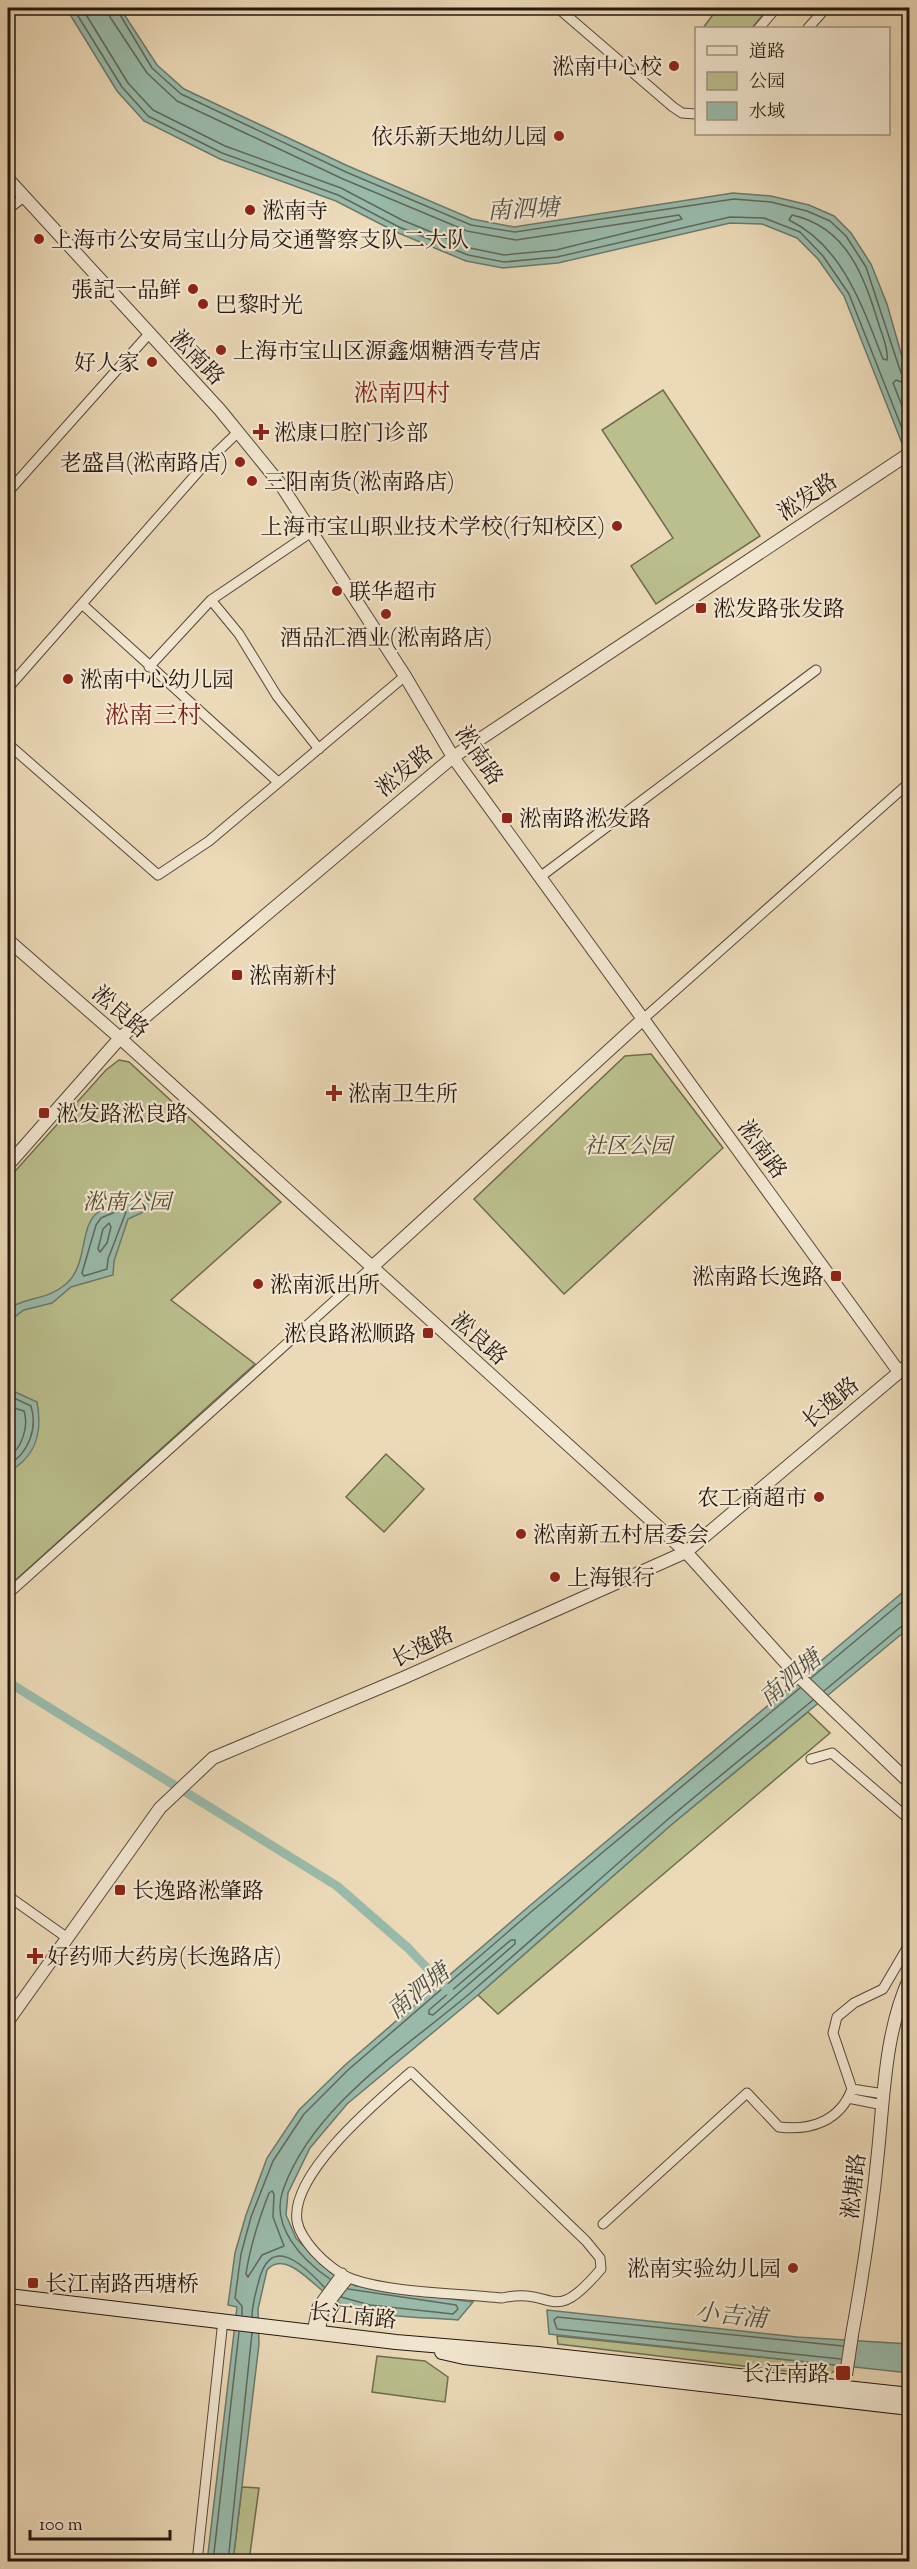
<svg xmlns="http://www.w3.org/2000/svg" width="917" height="2569" viewBox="0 0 917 2569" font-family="'Sorts Mill Goudy','Noto Serif SC',serif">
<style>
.green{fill:#babf8d;stroke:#706b4e;stroke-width:1.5}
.water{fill:#99baaa;stroke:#6b796c;stroke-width:1.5}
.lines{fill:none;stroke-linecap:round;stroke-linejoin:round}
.shore{stroke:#5f685c;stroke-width:1.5}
.canal{stroke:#99baaa;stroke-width:9}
.minor-casing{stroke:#564839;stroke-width:11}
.tertiary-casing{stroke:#564839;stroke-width:14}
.secondary-casing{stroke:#25170f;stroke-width:16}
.minor{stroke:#f2e6d0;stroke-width:9}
.tertiary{stroke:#f2e6d0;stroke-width:12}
.secondary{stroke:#f2e6d0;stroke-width:14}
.tertiary-bridge-casing{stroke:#564839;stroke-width:14;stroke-linecap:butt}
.tertiary-bridge{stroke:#f2e6d0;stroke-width:12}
.poi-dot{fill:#8f2418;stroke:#f2e6d0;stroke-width:2}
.labels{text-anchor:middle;stroke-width:4.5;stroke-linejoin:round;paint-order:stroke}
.poi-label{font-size:22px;fill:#25170f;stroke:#f2e6d0;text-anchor:start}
.street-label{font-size:22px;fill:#25170f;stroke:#f2e6d0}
.park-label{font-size:22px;font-style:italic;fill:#524935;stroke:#f2e6d0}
.water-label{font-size:24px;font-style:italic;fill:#4e5045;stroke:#f2e6d0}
.neighbourhood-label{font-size:24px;fill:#7a1f14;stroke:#f2e6d0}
</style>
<rect width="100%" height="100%" fill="#ebd9b7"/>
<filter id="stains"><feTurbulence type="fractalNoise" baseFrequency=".00333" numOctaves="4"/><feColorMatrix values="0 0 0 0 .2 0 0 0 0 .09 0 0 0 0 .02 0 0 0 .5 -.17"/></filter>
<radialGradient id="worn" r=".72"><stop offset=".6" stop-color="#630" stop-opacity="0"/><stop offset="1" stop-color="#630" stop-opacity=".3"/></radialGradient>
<path class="green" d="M718,8H769L752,28H703Z
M663,390L760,536L656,604L631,566L673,538L602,430Z
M651,1054L723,1148L564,1294L474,1199L625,1056Z
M119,1060L129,1062L281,1202L171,1300L255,1364L8,1587V1179L106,1070Z
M386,1454L424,1489L384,1532L346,1497Z
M808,1712L830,1733L498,2014L478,1995L671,1825Z
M557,2336L836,2365L835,2370L828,2376L558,2344Z
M377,2356L425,2361L448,2377L445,2402L372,2392Z
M242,2487L259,2488L249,2561H233Z"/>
<path class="water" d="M66,8H120L157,65L184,89L348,166L472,219L514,227L733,193L771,196L809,205L834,216L851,233L871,264L887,304L909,381V461L844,296L818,259L797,238L762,224L730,223L558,263L503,268L466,261L396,232L336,201L220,159L144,121L117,91Z
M148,1191L153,1198L150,1209L128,1219L114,1261L113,1275L71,1287L52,1303L24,1310L12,1319L8,1327V1309C25,1297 48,1300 66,1284C88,1265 79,1228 97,1213C108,1204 135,1197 148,1191Z
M13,1391L37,1402C43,1433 36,1457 8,1472V1393Z
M909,1587V1628L671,1825L478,1995L347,2104L310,2148L288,2193L286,2215L296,2238L317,2260L331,2273L356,2286L473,2302L458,2320C423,2317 371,2318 339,2303C319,2294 287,2246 267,2270L258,2309L259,2344L233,2561L207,2562L237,2307L228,2305L235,2253L246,2215L267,2158L299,2110L344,2066L527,1908Z
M547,2310L797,2337L909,2344V2373L549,2334Z"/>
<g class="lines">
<path class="shore" d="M73,8L122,87L148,116L222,153L338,195L399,227L468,255L504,262L557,257L730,217L764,218L800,232L823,256L849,294L909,446
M82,8L128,83L153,110L225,146L341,188L402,220L470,248L504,255L556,250L682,219L679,215L516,240L467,231L343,179L177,101L147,73L110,17L108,8
M116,8L152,68L181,94L346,172L471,225L515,232L734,199L771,202L807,211L830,221L846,236L866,267L901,373L910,378
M792,215C847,227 864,276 879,325C882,335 889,350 887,360L883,359C862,306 843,246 789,220Z
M910,385L896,380L893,383L910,426
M122,1209L126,1212L108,1259L107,1269L84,1276L82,1273L96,1225L101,1218Z
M109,1223L111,1227L107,1243L100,1252L98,1249L103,1229Z
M8,1398H14L31,1406C38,1429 28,1454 8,1465
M8,1406L24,1411C29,1426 22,1449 8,1457
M811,1678L910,1595
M824,1691L903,1625L910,1624
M511,1940H515V1944L433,2015L429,2014V2010Z
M272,2191L274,2194L273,2217L284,2246L262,2255L248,2277L246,2274C250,2246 259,2219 269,2193Z
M330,2279C302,2260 270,2226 283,2190C314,2103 408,2047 475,1989C539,1934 602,1877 666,1821C714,1780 764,1741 813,1700
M341,2297L370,2305L453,2314L458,2309L456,2305L348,2289
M242,2315V2306L235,2298L241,2254L251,2217L273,2161L304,2114L348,2070L531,1912L800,1688
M252,2317C252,2305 255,2295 258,2284C269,2233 302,2263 324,2287
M841,2359L557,2329L554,2320L557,2317L843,2346
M213,2562L239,2332
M228,2562L252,2333"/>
<path class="canal" d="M8,1682L337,1886L408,1948L449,1991"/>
<g class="minor-casing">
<path id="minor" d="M558,8L673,107L682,113L696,114
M759,28L776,8
M808,28L826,8
M8,209L24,197
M8,492L148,335
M313,531L211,600L239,634L277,696L319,749
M83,605L278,782
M149,667L211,600
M8,688L205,464L237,433
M8,744L158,875L209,841L405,676
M540,877L816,670
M642,1020L910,782
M8,1594L371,1268
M811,1759L832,1753L910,1820
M8,1896L66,1937
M411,2072L586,2241L600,2258L601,2269C550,2329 556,2286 502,2298C458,2293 391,2293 352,2279C339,2274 324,2262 315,2252C307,2243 299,2233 297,2221C290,2173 379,2100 411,2072Z
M852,2089L884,2094
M848,2098L883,2105
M603,2224L747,2093L779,2127C811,2131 840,2121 852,2089L833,2033L837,2017L854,2003L883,1989L910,1943
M312,2332L317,2307L342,2273
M320,2333L324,2310L349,2278
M197,2562L223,2320"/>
</g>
<g class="tertiary-casing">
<path id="tertiary" d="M8,179L220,410L281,485L405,676L453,757L899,1372
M8,940L120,1038L686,1552L794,1672L910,1783
M8,1165L120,1038L453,757L910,453
M371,1268L642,1020
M8,2021L160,1808L213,1758L403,1678L686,1552L910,1363
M852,2335C863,2274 872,2214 878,2152C884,2094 885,2031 910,1977"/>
</g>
<g class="secondary-casing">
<path id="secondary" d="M8,2296L396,2342L538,2354L910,2395
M442,2352L464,2357L910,2408"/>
</g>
<use href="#minor" class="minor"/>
<use href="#tertiary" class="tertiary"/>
<use href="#secondary" class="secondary"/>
<g class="tertiary-bridge-casing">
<path id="tertiary-bridge" d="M846,2375L852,2335"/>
</g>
<use href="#tertiary-bridge" class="tertiary-bridge"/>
</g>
<g class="poi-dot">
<circle cx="674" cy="66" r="6"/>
<circle cx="559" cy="136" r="6"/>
<circle cx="250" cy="210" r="6"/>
<circle cx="39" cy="239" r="6"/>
<circle cx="193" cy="289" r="6"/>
<circle cx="203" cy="304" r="6"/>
<circle cx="221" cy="350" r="6"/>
<circle cx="152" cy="362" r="6"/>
<path d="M258 423h6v6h6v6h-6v6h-6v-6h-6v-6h6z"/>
<circle cx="240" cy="462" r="6"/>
<circle cx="252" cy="481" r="6"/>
<circle cx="617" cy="526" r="6"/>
<circle cx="337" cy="591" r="6"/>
<rect x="695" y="602" width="12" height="12" rx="3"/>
<circle cx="386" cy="614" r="6"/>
<circle cx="68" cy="679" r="6"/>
<rect x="501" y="812" width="12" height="12" rx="3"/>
<rect x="231" y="969" width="12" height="12" rx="3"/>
<path d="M331 1084h6v6h6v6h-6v6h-6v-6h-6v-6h6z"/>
<rect x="38" y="1107" width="12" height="12" rx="3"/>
<rect x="830" y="1270" width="12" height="12" rx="3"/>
<circle cx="258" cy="1284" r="6"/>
<rect x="422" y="1327" width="12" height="12" rx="3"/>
<circle cx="819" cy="1497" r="6"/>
<circle cx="521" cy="1534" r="6"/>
<circle cx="555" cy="1577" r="6"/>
<rect x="114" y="1884" width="12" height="12" rx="3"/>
<path d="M32 1947h6v6h6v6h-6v6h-6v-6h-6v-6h6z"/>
<circle cx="793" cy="2268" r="6"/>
<rect x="27" y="2277" width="12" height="12" rx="3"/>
<rect x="835" y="2365" width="16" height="16" rx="3"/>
</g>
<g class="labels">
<g class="poi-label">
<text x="662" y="74" text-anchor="end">淞南中心校</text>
<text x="547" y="144" text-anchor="end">依乐新天地幼儿园</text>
<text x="262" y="218">淞南寺</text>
<text x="51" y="247">上海市公安局宝山分局交通警察支队二大队</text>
<text x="181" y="297" text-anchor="end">張記一品鲜</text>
<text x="215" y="312">巴黎时光</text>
<text x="233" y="358">上海市宝山区源鑫烟糖酒专营店</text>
<text x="140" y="370" text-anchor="end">好人家</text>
<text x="274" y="440">淞康口腔门诊部</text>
<text x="228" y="470" text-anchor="end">老盛昌(淞南路店)</text>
<text x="264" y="489">三阳南货(淞南路店)</text>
<text x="605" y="534" text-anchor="end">上海市宝山职业技术学校(行知校区)</text>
<text x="349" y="599">联华超市</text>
<text x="713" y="616">淞发路张发路</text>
<text x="386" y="645" text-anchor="middle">酒品汇酒业(淞南路店)</text>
<text x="80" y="687">淞南中心幼儿园</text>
<text x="519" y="826">淞南路淞发路</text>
<text x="249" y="983">淞南新村</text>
<text x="348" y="1101">淞南卫生所</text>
<text x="56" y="1121">淞发路淞良路</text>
<text x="824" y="1284" text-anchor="end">淞南路长逸路</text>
<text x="270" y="1292">淞南派出所</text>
<text x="416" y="1341" text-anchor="end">淞良路淞顺路</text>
<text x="807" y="1505" text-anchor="end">农工商超市</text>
<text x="533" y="1542">淞南新五村居委会</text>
<text x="567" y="1585">上海银行</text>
<text x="132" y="1898">长逸路淞肇路</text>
<text x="47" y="1964">好药师大药房(长逸路店)</text>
<text x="781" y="2276" text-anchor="end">淞南实验幼儿园</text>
<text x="45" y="2291">长江南路西塘桥</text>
<text x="830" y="2381" text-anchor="end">长江南路</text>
</g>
<g class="street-label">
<text transform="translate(198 357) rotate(46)" y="8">淞南路</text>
<text transform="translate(807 496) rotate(-34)" y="8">淞发路</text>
<text transform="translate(480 755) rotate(56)" y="8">淞南路</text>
<text transform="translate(404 770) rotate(-40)" y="8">淞发路</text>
<text transform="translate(121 1011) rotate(41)" y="8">淞良路</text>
<text transform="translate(763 1149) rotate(54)" y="8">淞南路</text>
<text transform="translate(480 1338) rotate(42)" y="8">淞良路</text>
<text transform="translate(830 1402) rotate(-40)" y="8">长逸路</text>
<text transform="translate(422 1646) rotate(-25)" y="8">长逸路</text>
<text transform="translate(853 2186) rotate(-83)" y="8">淞塘路</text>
<text transform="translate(353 2315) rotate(6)" y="8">长江南路</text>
</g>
<g class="park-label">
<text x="628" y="1153">社区公园</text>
<text x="127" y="1209">淞南公园</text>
</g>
<g class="water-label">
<text transform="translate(523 209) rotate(-3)" y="8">南泗塘</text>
<text transform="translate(790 1678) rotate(-40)" y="8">南泗塘</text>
<text transform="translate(418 1991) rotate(-39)" y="8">南泗塘</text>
<text transform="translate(731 2315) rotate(6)" y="8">小吉浦</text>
</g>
<g class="neighbourhood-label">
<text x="402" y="401">淞南四村</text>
<text x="153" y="723">淞南三村</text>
</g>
</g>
<rect width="917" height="2569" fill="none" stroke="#ebd9b7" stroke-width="30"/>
<rect x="9" y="9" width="899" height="2551" fill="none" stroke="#25170f" stroke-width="3"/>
<rect x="15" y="15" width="887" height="2539" fill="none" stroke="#25170f" stroke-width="1.5"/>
<rect x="695" y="27" width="195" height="108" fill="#f2e6d0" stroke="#a09383" stroke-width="1.5"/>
<rect x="707" y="46" width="30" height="9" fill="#f2e6d0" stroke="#a09383" stroke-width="1.5"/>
<text x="749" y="57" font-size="18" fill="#25170f">道路</text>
<rect x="707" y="72" width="30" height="18" fill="#babf8d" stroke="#a09383" stroke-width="1.5"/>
<text x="749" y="87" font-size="18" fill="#25170f">公园</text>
<rect x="707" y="102" width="30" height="18" fill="#99baaa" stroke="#a09383" stroke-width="1.5"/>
<text x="749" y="117" font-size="18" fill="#25170f">水域</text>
<path d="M30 2530v9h140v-9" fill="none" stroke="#25170f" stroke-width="3"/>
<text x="39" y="2530" font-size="18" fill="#25170f" stroke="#f2e6d0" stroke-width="4.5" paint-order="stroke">100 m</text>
<rect width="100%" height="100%" filter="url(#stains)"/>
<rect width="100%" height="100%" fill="url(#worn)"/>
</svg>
